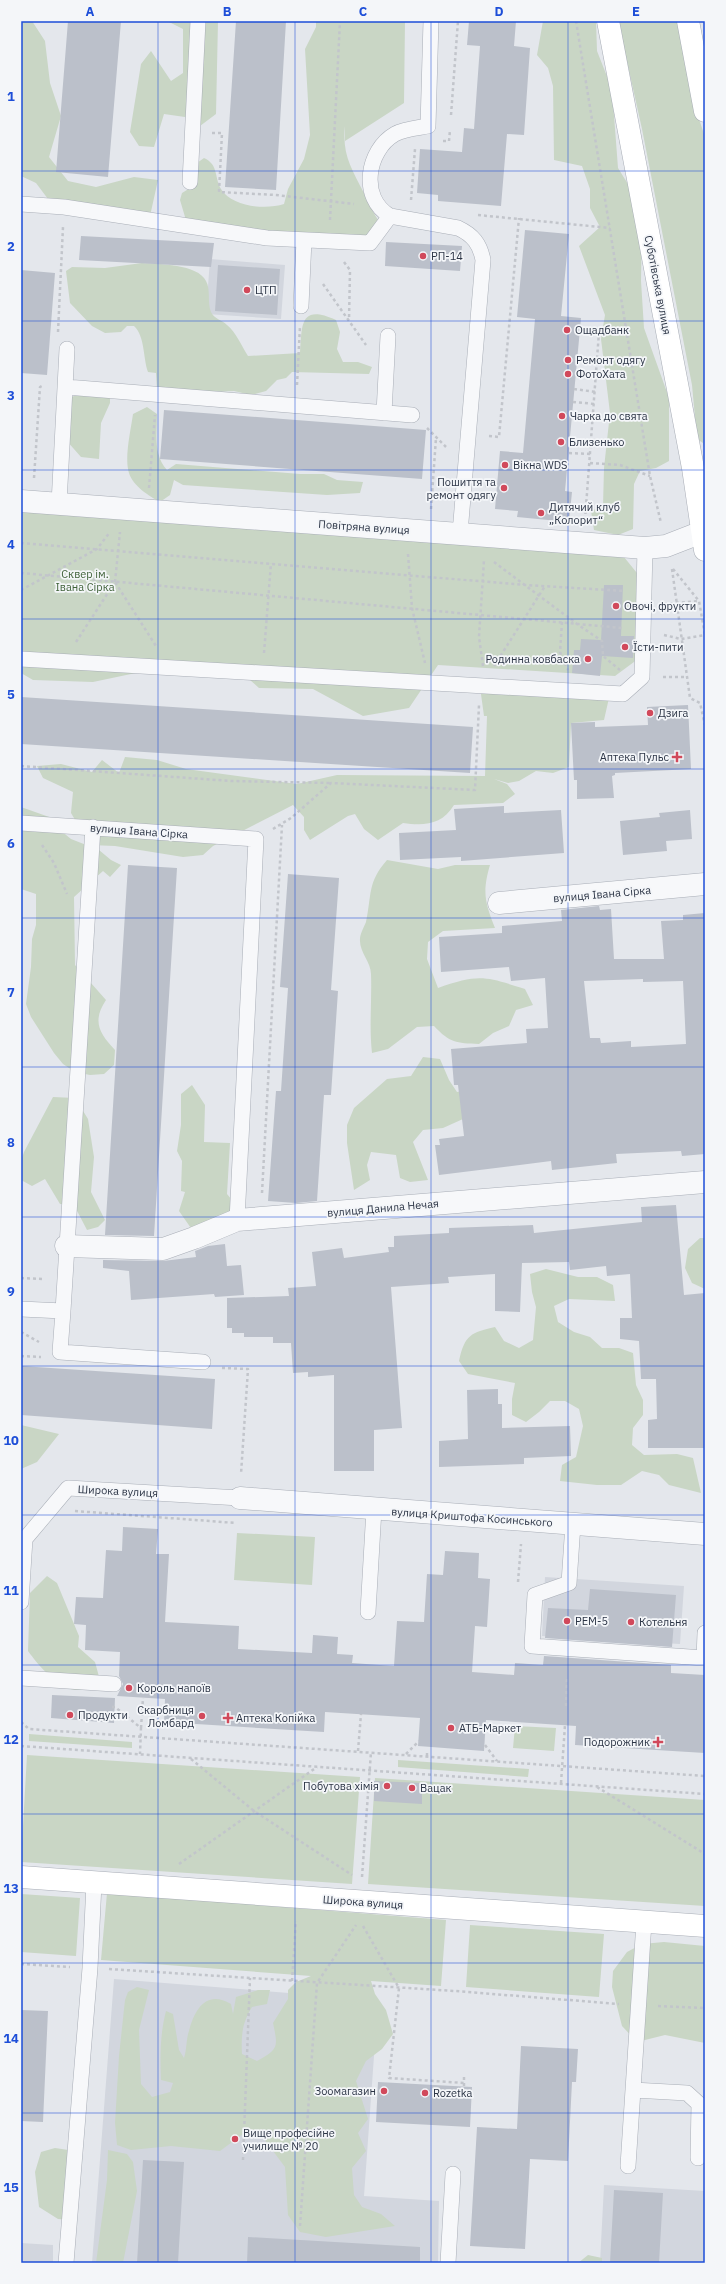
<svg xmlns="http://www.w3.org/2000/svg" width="726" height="2284" viewBox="0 0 726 2284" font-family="'IBM Plex Sans',sans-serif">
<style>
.built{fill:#d2d6de}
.green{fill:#c9d6c5}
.building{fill:#bbc0ca;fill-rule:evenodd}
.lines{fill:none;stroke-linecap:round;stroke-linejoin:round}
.lane-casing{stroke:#a9aeb7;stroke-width:16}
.street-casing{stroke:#a9aeb7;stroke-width:23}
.secondary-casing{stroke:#a9aeb7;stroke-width:23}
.path{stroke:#c2c5cb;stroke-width:2.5;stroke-dasharray:3 3;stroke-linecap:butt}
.lane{stroke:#f7f8fa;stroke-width:15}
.street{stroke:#f7f8fa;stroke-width:22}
.secondary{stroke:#fff;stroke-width:22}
.grid{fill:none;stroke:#1d4ed8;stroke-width:1;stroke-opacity:0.55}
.poi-dot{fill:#d1495b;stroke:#f4f6f9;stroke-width:1.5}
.labels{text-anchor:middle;stroke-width:3.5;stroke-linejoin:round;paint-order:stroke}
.poi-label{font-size:11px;fill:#2b3445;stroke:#f4f6f9;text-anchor:start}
.street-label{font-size:11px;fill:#2b3445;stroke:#f4f6f9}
.park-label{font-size:11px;fill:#3f6138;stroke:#f4f6f9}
.neatline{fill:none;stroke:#1d4ed8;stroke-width:1.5}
.grid-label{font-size:13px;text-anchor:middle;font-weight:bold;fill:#1d4ed8}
</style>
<rect width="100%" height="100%" fill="#e4e7ec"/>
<path class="built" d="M210,259L285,265L281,319L206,314Z
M545,1577L684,1586L680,1644L542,1636Z
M114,1979L378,2000L364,2196L439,2201L438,2263H92Z
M604,2185L705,2191V2263H600Z
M21,2243L53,2245V2263H21Z"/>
<path class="green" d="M21,21H32L45,41L50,83L61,116L49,157L68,181L96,187L134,177L158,180L150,216L48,199L36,183L21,176Z
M167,21H218L216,114L200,126L185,117L164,114L154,147L139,146L130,132L141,64L151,51L171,81L183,73V29Z
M316,21H405L404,103L345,141V126C342,154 351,168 364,193C369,203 373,213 380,223L379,237L201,227L188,218V227L180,200L182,193L195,185L197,163L204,158C219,165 214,177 221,189C232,207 266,210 284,204L288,189L304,159L310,135L305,49L316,27Z
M543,21H596L597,51L612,89L618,168L631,189L642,223L641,281L644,328L669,398V461L656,468L640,471L634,484L633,529L618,535L594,530L591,511L603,506L604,468L610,413L601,339L605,315L579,246L600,227L590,208V189L582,166L554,160L553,86L548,68L537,55Z
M618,21H682L694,104L705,137V453L703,443L697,439L692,385L642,129Z
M142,263C158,264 198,264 206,281C211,290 207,302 211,312C214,319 222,320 227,325C236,332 242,347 248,356L300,353C302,324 300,304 336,320L340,332L337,349L343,362H358L372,367L369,374L292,372L286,378L277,380L266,391L251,395L234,391L170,394L157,389L156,373L148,372C143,358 145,336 134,326H127L121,332L105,333L92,326L70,303L66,271L72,267L105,268Z
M84,391L110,397V403L101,423L99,459L81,457L66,440L70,398Z
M147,407L157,414C157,434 153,454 167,470L176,464L300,474H324L337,480L363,482L360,493L327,495L183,485L174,480L170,495L160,502C149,496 133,486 129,473C124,458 131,429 133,414Z
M21,512L624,557L641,578L638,659L615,676L438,665L409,708L363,716L313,689L259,688L242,673L188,662L93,682L33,680L21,673Z
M480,687L609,698L604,720L571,723L569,767L553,773L536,771L519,781L508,783L494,779L507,784L515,794L503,803L454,805C442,825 424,826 403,823L378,840L364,829L355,814L348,816L310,840L304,830V817L293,805L213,846L203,855L183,857L115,846L90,845L71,813L73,792L43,778L37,766L61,764L92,772L102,760L119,773L125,757L157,760L186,769L297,784L337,775L485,776L487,716H484Z
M21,807L52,818L60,830L71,839L99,850L111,860L121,865L110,877L103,871L74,897L75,965L106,1000C92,1021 99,1033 115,1050L114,1065L104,1074L90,1075L75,1072L63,1064L54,1053L31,1017L26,1004L31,967L32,939L36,925V894L21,889Z
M387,860L438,869L455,865H490C482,892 485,903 495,928L443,931L428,942L427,959L438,988C479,974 484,976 525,989L533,1005L516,1010L509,1026L493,1033L479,1044C456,1043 450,1043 434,1026L417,1027L388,1049L372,1053C369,1027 372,1000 371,974C371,962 359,952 360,939C360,934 364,927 366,922C372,894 367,883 387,860Z
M423,1057L440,1059L449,1080L457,1092L480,1088L463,1119L443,1128L423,1130L413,1142L428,1180L410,1182L400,1178L396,1155L371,1152L367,1165L370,1180L354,1190L347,1143V1125L354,1108L387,1079L411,1076Z
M192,1085L205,1105L204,1142L230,1143L227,1194L237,1206L204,1231H193L179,1211L185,1192L181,1191L182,1161L177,1151L181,1125V1094Z
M53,1097L75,1098L88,1119L94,1157L91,1192L105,1220L98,1227L87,1230L74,1205L60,1204L45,1179L32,1186L21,1180V1161L24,1152Z
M700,1238H705V1289L692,1283L685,1268L688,1249Z
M546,1269L578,1277H597L613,1285L615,1301L569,1299L554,1306L558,1322L574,1332L590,1337L602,1348H619L633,1353L636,1385L643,1400V1415L633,1428L632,1445L644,1455L677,1454L693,1458L701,1493L669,1485L659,1475L642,1471L621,1485H597L560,1481L562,1465L576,1457L583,1426L579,1409L565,1401H550L539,1412L526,1422L512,1415V1399L515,1383L468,1374L459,1361C465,1334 471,1333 495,1327L504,1341L519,1348L533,1340L536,1307L532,1292L530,1274Z
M21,1425L59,1434L37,1462L21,1469Z
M237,1533L315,1537L312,1585L234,1580Z
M47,1576L57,1583L79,1636L78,1647L95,1662L101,1684C94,1686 86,1690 79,1690C60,1691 38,1665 28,1651L30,1593Z
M515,1726L556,1728L554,1751L513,1748Z
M29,1734L132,1742V1748L29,1741Z
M27,1755L360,1777L352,1884L21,1862Z
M398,1760L529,1769L528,1777L398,1767Z
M375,1778L705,1800V1906L368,1884Z
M107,1893L446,1920L441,1986L371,1981L375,1994L386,2010L393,2034L382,2049L366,2061L356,2081L368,2119L358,2133L366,2151L352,2168L354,2195L362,2207L381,2214L395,2226L326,2237L300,2232L288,2215L285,2167L261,2135L243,2134L220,2151L171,2146L131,2150L117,2145L115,2123L119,2056L125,2000L128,1992L137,1987L149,1990L139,2030L141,2084L152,2097L170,2092L173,2083L161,2080C160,2057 160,2034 166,2011L173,2014L179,2050L184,2058C187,2049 186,2039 189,2031C195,2008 207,1990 231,2004L233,2014L236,1997L258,1990H270L267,2004L252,2007C242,2023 241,2036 242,2054L257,2061C279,2049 278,2047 273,2023L288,1999V1990L296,1982L311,1976L101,1960Z
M21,1894L80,1898L76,1956L21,1952Z
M470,1925L604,1934L599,1997L466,1987Z
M664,1942L705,1946V2043L665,2035L637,2042L622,2026L612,1987L613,1971L627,1952L642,1944Z
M55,2148L75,2151C81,2181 82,2191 71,2220L58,2219L39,2207L35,2172L41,2152Z
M108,2150L127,2154L133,2162L137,2191L123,2263H96L107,2180Z
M588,2255L602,2258V2263H578Z"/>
<path class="building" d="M68,21H121L108,177L56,172Z
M236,21H286L276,190L225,187Z
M469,21H516L514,46L530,48L524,135L507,134L501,206L438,201V195L417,193L420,149L462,152L464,128L474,129L480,46L467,45Z
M525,230L569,234L561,316L581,318L565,491L572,492L569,522L517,517L518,511L495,509L500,451L523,453L535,319L517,317Z
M81,236L214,243L211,267L79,260Z
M386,242L462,246L460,271L385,266Z
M218,265L280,269L277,315L215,311Z
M21,270L55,273L47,375L21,373Z
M164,410L426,430L422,479L160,459Z
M604,585H623L621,636H634L633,658L602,656L600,676L572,673L574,650H580L581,639L601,640Z
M21,697L473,727L470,773L21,744Z
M688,705L691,769L615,773V775L612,776L614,798L577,799V780H574L571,723L595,722V727L648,725L647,707Z
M504,806V813L561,810L564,853L461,861V857L400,860L399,833L456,830L454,809Z
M690,810L692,839L666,841L667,851L623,855L620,821L660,817L659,813Z
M128,865L177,868L154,1236L105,1235Z
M288,874L339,878L331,990L338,991L331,1095H324L317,1201L296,1203L268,1201L276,1091H281L288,988L280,987Z
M599,906L600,910L611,909L614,959H664L661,921L683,920V915L705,913V1154L682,1156L681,1151L616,1154L617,1163L552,1170L551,1161L439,1175L435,1145H440L439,1139L464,1136L458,1085H454L451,1049L527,1043L526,1029L548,1028L545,978L511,981L509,967L441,972L439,937L502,933V926L562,921L561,910ZM643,979V982L683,981L686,1044L631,1047V1041L601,1043L600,1038H590L584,981Z
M676,1205L684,1295L705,1293V1448H648V1420L657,1419L656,1379H641L639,1341L620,1339V1318H632L630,1274L607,1276L606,1266L570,1270L569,1262L522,1263L520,1312L495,1311V1274L448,1277L449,1283L391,1287L402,1428L374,1430V1471H334V1375L308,1377V1372L293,1373L291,1343H273V1337H244V1333H232V1328H227V1298L289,1296L288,1288L316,1286L312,1252L342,1248L344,1258L389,1252L388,1247H394V1236L449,1233V1228L533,1225L534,1233L642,1222L641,1207Z
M225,1244L227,1266L241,1265L244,1295L215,1297L214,1294L131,1300L129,1271L103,1268V1260L163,1261L196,1257L195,1251L208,1246Z
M21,1366L215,1379L212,1429L21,1415Z
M498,1389V1404H502V1428L570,1426L571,1456L524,1458V1464L439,1467V1441L468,1439L467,1390Z
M123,1527L158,1529L156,1554H169L165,1622L239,1626L238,1649L312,1653L313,1635L338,1637L337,1654L353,1655L352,1663L394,1666L397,1621L424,1622L427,1574L443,1575L445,1551L479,1553L478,1578L490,1579L487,1627L475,1626L472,1672L514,1675L515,1663L543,1665L544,1656L671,1665V1673L705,1675V1753L575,1745L576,1726L486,1720L484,1751L418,1746L420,1718L325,1712L324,1732L164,1722L165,1699L117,1696L123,1684L119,1676L120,1652L85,1650L86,1625L74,1624L76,1597L103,1598L106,1550L122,1551Z
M590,1589L676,1595L672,1647L545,1638L548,1608L588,1610Z
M52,1695L115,1698L114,1723L51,1718Z
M374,1781L422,1783V1804L374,1801Z
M21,2010L48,2011L43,2122L21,2121Z
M521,2046L578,2049L576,2082H572L568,2161L530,2159L525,2249L470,2246L477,2127L517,2129Z
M378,2082L472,2087L470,2127L376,2122Z
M143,2160L184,2162L178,2263H137Z
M614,2190L663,2193L659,2263H610Z
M248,2237L420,2247V2263H247Z"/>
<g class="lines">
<g class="lane-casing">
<path id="lane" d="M431,21L428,126C417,128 404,129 395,134C367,150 359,198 390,216L458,228C473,235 480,244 483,260L460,533
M190,182L198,21
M21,204L64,207L267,238L370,243L390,216
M301,306L304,240
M66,387L412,415
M384,413L388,336
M59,504L67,349
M21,659L623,694L642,677L645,548
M21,823L256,839L237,1220
M21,1309L63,1311L93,827
M63,1311L60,1352L203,1362
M573,1524L569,1583L535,1595L532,1646L704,1658L705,1633
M21,1539H25L68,1488L240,1498
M21,1602L25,1539
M368,1612L374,1509
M21,1678L114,1684
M633,2090L687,2093L699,2104L698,2158
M628,2166L644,1922
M66,2263L90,1968L94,1883
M448,2263L453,2174"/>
</g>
<g class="street-casing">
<path id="street" d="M21,501L645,548L666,546L702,532
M499,903L705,884
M66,1246L163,1249L194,1238L237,1220L705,1182
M240,1498L705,1534"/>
</g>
<g class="secondary-casing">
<path id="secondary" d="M608,21L693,468L705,550
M688,21L705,111
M21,1877L705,1926"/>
</g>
<path class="path" d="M576,21L650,476L661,523
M451,115L458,21
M212,133H222L219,192L276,195L354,204
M443,141H449L450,130
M411,200L415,149
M478,215L610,228
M330,220L340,21
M344,262L350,270L349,320
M323,284L366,345
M580,330L599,332L626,329
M58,332L63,227
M297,385L300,326
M574,389L596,392
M573,402L595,404
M427,428L446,447
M489,436L499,437L519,218
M569,453L591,454
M590,463L620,465L650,476
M34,478L40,387L44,385
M485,486H497
M149,488L155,415
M431,509L436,438
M585,520L599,332
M21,543L525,585L625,591
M408,554L412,608L425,663
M494,562L577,624L602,641L603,656L620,670
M672,569L690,698L700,703L705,725
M673,569L699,601L705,635
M21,573L622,628
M115,582L120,532
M21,590L97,549L110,532
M664,604L699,601
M562,622L560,652L568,670
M664,635L681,639L705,635
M76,642L115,582L156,646
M264,653L271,563
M483,666L479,637L484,560
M494,666L545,586
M663,677H687
M21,766L231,781L331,783
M273,829L291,818L331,783L475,790L479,705
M42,845L54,863L67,894
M262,1193L282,825
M21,1278L44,1279
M21,1332L39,1342
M21,1356L41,1357
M222,1368L248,1369L241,1474
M75,1511L236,1523
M518,1582L521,1544
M566,1706L567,1677
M112,1707H115L141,1728L140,1754
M21,1722L29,1729L705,1776
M141,1728L143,1698
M485,1745L497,1761
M21,1746L705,1794
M358,1751L361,1714
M406,1754L419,1741
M427,1756V1750
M191,1759L254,1811L352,1875
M561,1783L565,1725
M597,1787L705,1854
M179,1864L317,1767
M362,1877L371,1752
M363,1926L399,1988L389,2078L464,2083
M21,1964L70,1967
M109,1969L455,1991L619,2004
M292,1981L296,1921
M658,2006L705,2008
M464,2086V2077
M243,2160L250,1978
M300,2226L317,1983L356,1925"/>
<use href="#lane" class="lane"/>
<use href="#street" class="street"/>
<use href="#secondary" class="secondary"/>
</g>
<path class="grid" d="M158,21V2263M295,21V2263M431,21V2263M568,21V2263M21,171H705M21,321H705M21,470H705M21,619H705M21,769H705M21,918H705M21,1067H705M21,1217H705M21,1366H705M21,1515H705M21,1665H705M21,1814H705M21,1963H705M21,2113H705"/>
<g class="poi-dot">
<circle cx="423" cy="256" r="4"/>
<circle cx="247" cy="290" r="4"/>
<circle cx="567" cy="330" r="4"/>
<circle cx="568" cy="360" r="4"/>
<circle cx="568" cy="374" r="4"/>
<circle cx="562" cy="416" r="4"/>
<circle cx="561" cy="442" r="4"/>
<circle cx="505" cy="465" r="4"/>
<circle cx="504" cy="488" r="4"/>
<circle cx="541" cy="513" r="4"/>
<circle cx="616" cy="606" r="4"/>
<circle cx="625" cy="647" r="4"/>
<circle cx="588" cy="659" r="4"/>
<circle cx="650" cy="713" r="4"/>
<path d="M675 751h4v4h4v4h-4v4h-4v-4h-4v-4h4z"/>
<circle cx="567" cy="1621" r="4"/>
<circle cx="631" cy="1622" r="4"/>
<circle cx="129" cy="1688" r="4"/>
<circle cx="70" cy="1715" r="4"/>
<circle cx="202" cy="1716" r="4"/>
<path d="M226 1712h4v4h4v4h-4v4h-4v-4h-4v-4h4z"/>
<circle cx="451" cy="1728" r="4"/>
<path d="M656 1736h4v4h4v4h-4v4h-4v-4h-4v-4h4z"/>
<circle cx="387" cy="1786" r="4"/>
<circle cx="412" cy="1788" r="4"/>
<circle cx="384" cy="2091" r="4"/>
<circle cx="425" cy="2093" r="4"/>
<circle cx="235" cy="2139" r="4"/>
</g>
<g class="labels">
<g class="poi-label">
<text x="431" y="260">РП-14</text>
<text x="255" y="294">ЦТП</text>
<text x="575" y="334">Ощадбанк</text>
<text x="576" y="364">Ремонт одягу</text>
<text x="576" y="378">ФотоХата</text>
<text x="570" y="420">Чарка до свята</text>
<text x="569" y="446">Близенько</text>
<text x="513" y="469">Вікна WDS</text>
<text x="496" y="486" text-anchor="end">Пошиття та<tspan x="496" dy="13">ремонт одягу</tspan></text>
<text x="549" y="511">Дитячий клуб<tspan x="549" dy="13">„Колорит“</tspan></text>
<text x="624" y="610">Овочі, фрукти</text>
<text x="633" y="651">Їсти-пити</text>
<text x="580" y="663" text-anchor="end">Родинна ковбаска</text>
<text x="658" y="717">Дзига</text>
<text x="669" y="761" text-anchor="end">Аптека Пульс</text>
<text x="575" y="1625">РЕМ-5</text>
<text x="639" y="1626">Котельня</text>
<text x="137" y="1692">Король напоїв</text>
<text x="194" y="1714" text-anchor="end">Скарбниця<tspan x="194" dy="13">Ломбард</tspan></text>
<text x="78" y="1719">Продукти</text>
<text x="236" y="1722">Аптека Копійка</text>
<text x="459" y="1732">АТБ-Маркет</text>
<text x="650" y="1746" text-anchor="end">Подорожник</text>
<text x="379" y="1790" text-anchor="end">Побутова хімія</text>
<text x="420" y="1792">Вацак</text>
<text x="376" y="2095" text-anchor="end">Зоомагазин</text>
<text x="433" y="2097">Rozetka</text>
<text x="243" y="2137">Вище професійне<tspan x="243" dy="13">училище № 20</tspan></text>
</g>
<g class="street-label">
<text transform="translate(658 285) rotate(79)" y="4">Суботівська вулиця</text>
<text transform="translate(364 527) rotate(4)" y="4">Повітряна вулиця</text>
<text transform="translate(139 831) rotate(4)" y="4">вулиця Івана Сірка</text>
<text transform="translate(602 894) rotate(-5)" y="4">вулиця Івана Сірка</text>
<text transform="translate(383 1208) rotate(-5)" y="4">вулиця Данила Нечая</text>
<text transform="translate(118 1491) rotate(3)" y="4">Широка вулиця</text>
<text transform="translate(472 1517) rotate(4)" y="4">вулиця Криштофа Косинського</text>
<text transform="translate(363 1902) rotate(4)" y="4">Широка вулиця</text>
</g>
<g class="park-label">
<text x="85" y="578">Сквер ім.<tspan x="85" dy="13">Івана Сірка</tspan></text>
</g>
</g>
<rect width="726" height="2284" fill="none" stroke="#f4f6f9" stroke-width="44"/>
<rect x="22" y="22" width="682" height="2240" class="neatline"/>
<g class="grid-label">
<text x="90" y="16">A</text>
<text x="227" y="16">B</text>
<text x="363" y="16">C</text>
<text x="499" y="16">D</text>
<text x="636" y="16">E</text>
<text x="11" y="101">1</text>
<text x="11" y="251">2</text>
<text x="11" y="400">3</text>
<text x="11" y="549">4</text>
<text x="11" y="699">5</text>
<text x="11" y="848">6</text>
<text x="11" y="997">7</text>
<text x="11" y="1147">8</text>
<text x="11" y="1296">9</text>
<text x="11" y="1445">10</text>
<text x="11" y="1595">11</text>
<text x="11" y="1744">12</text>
<text x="11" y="1893">13</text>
<text x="11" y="2043">14</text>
<text x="11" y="2192">15</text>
</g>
</svg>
